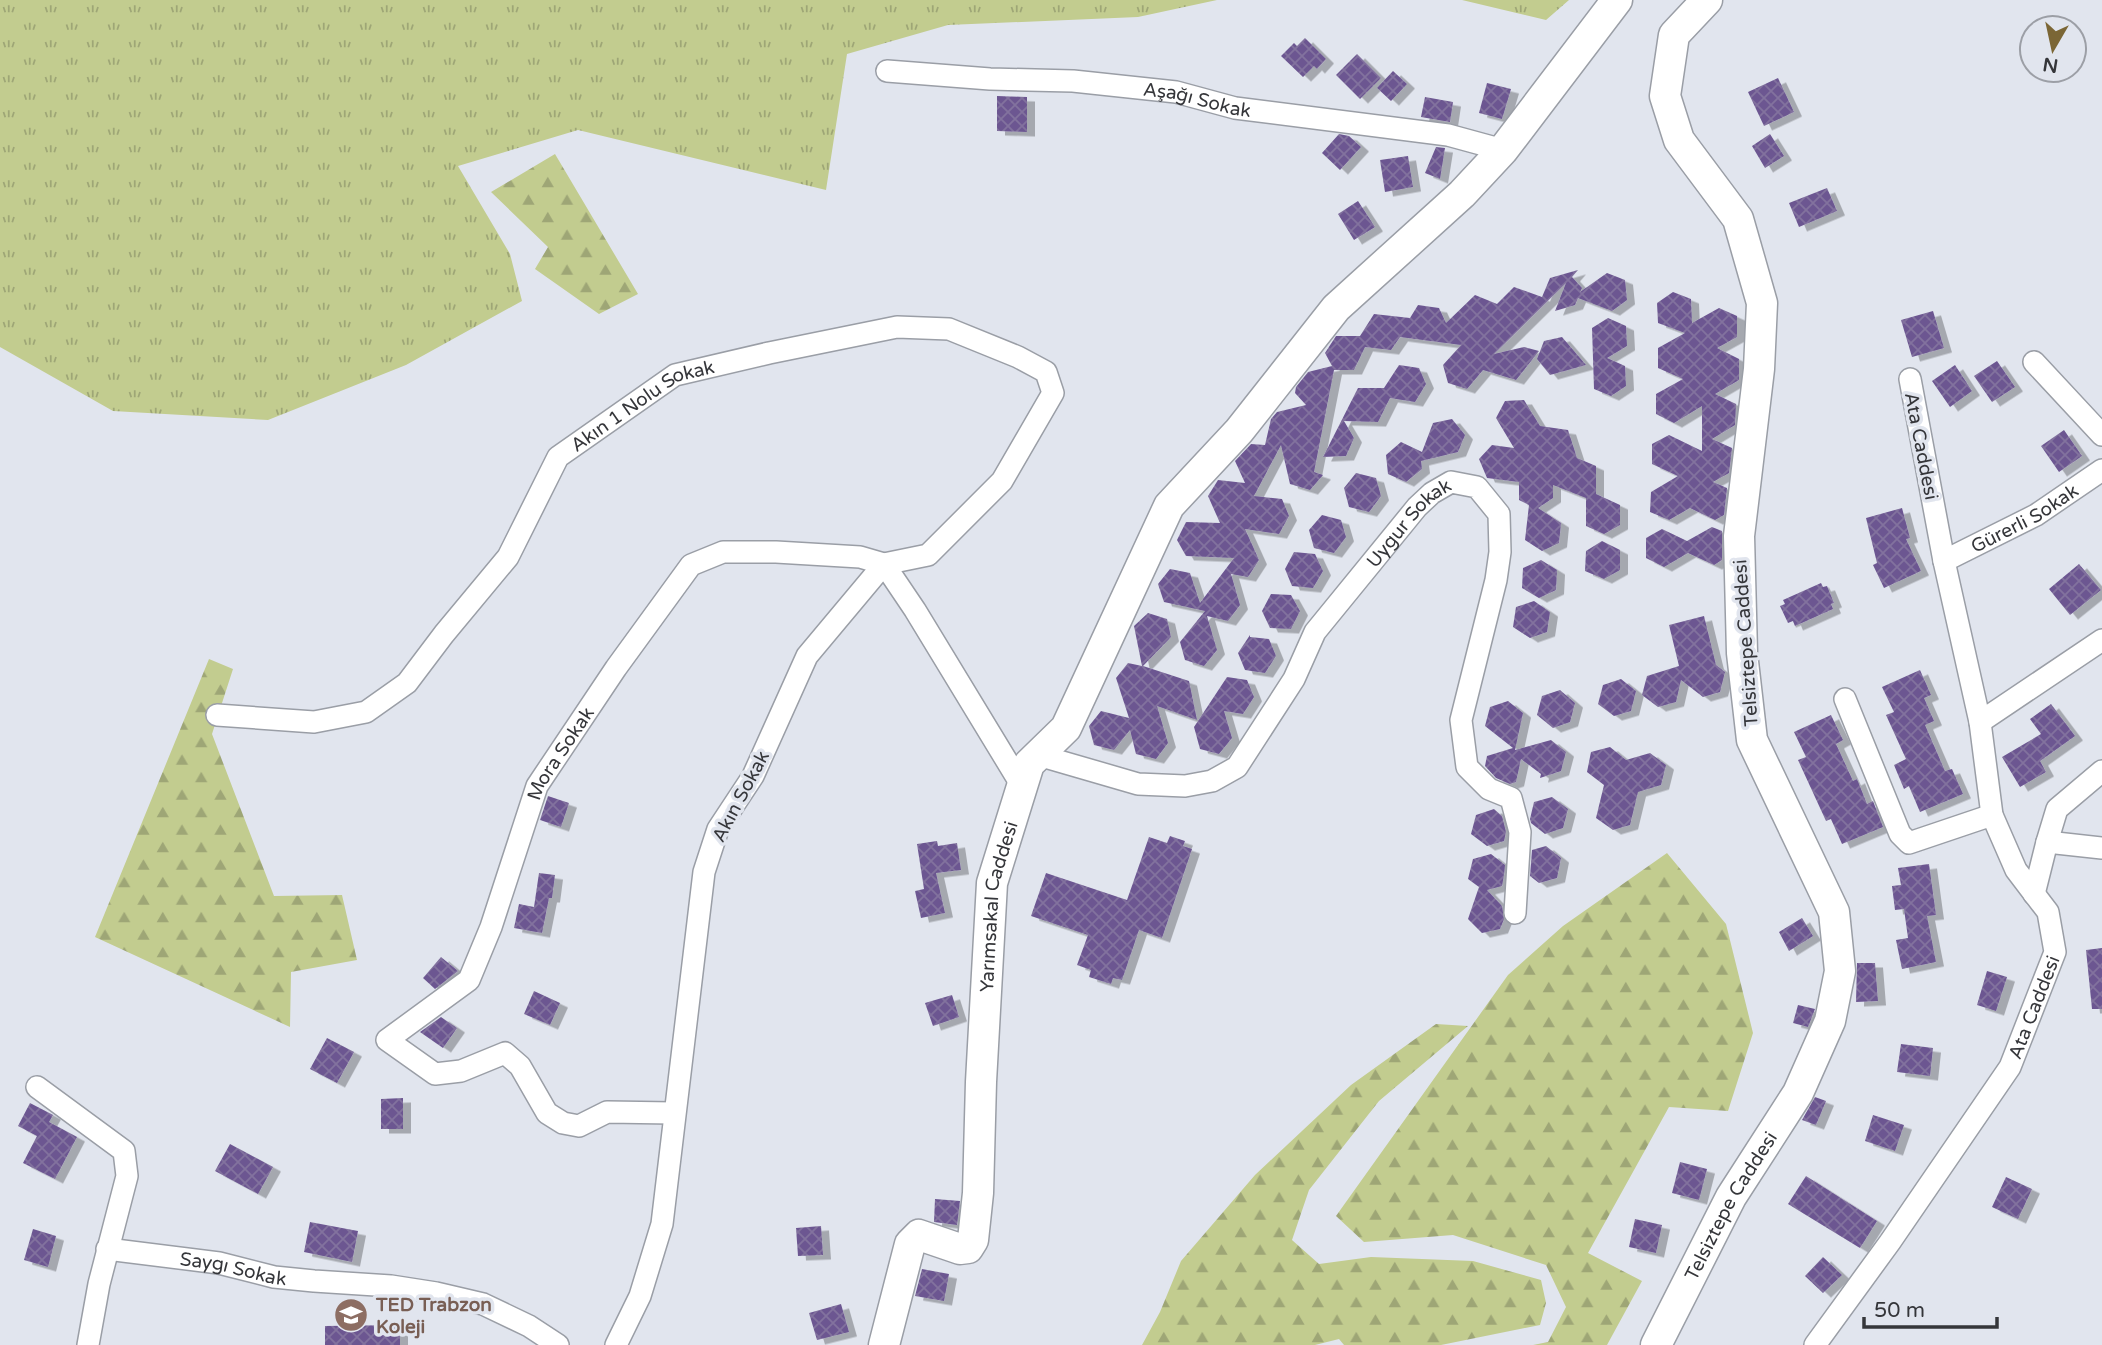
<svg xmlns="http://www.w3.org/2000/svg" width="2102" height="1345" viewBox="0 0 2102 1345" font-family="'Varela Round',sans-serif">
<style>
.grass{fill:url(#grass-tufts)}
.forest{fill:url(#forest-firs)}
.building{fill:url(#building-cross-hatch);filter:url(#shadow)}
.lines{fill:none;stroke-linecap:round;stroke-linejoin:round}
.street-casing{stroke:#9a9ea6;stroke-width:24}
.secondary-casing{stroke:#9a9ea6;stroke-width:33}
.street{stroke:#fff;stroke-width:21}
.secondary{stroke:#fff;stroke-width:30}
.labels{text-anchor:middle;stroke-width:7;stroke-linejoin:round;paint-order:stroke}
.street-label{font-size:19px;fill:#35363a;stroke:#e1e5ee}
.education-label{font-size:19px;font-weight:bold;fill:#785e54;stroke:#e1e5ee;text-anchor:start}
</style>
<defs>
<pattern id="grass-tufts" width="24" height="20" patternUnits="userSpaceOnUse" patternTransform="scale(1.75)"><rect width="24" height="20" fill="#c2cc8f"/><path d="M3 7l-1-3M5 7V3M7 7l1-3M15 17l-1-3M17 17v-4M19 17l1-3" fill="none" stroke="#9ea676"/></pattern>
<pattern id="forest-firs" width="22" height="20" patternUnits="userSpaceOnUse" patternTransform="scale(1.75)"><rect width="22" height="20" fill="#c2cc8f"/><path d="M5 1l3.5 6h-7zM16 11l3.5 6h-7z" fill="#9ea676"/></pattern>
<pattern id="building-cross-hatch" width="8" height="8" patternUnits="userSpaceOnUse" patternTransform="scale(1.75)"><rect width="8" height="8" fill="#6c5791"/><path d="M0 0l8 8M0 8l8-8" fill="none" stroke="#82729e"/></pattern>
<filter id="shadow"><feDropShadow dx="8" dy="4.5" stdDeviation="0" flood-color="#0004"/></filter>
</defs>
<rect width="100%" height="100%" fill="#e1e5ee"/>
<path class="grass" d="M0,0H1217L1138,17L948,25L847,54L826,190L578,130L458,166L510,254L522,301L406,365L268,420L113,411L0,347Z
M1462,0H1569L1546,20Z"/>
<path class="forest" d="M555,154L638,294L599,314L535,269L548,247L491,192Z
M209,659L233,669L212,734L274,896L342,895L357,960L291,972L290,1027L95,937Z
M1667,853L1726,924L1753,1033L1728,1111L1669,1107L1588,1253L1642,1281L1607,1345H1533L1548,1342L1566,1307L1546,1265L1453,1235L1364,1242L1336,1216L1508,975L1563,926Z
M1436,1024L1468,1026L1379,1101L1309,1190L1292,1240L1319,1264L1371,1257L1473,1261L1541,1280L1546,1303L1540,1325L1441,1345H1344L1339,1339L1315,1345H1142L1160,1312L1181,1261L1255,1175L1351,1085Z"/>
<path class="building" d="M1305,38L1326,59L1317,69L1314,66L1303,77L1281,56L1294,43L1297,46Z
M1357,54L1381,78L1360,99L1336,75Z
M1393,71L1407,84L1391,101L1377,88Z
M1778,78L1794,112L1764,126L1748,92Z
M1487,83L1511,89L1502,119L1479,113Z
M997,96L1027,97V132L997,131Z
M1425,97L1453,102L1450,122L1421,117Z
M1339,134L1349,136L1361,147L1340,170L1322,153Z
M1770,134L1784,156L1765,168L1752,146Z
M1436,147L1445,148L1440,179L1425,173Z
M1408,156L1413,187L1385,192L1380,160Z
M1827,188L1837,211L1799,227L1789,203Z
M1358,201L1375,227L1354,240L1338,214Z
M1578,270L1572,277L1582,288L1580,292L1607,273L1625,280L1627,300L1612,311L1578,298L1575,305L1555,311L1566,283L1494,354L1524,347L1539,351L1516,380L1483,370L1467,389L1448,383L1443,365L1461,345L1400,337L1391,350L1365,347L1354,370H1334L1314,472L1323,475L1310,490L1290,484L1281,445L1254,496L1282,499L1289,516L1279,534L1245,529L1259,560L1248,577L1231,574L1240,605L1228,621L1207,616L1217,650L1204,666L1185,660L1180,642L1205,611L1164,602L1158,584L1170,569L1190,573L1200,603L1234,558L1186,556L1177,540L1186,522L1220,523L1208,496L1218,480L1245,483L1235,461L1251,444L1265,445L1271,419L1277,412L1306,405L1295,393L1296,387L1308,372L1332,366L1325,353L1336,336H1360L1374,314L1410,318L1418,305L1439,308L1446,323L1475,295L1497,304L1514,287L1542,297L1550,278Z
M1673,292L1691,299L1692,323L1719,308L1737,316V337L1717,348L1739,359V380L1715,394L1736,404L1735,425L1712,439L1732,448L1729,473L1713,482L1727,488L1724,515L1715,520L1690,508L1669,520L1650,512L1651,492L1678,476L1652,464V444L1669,435L1702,451V406L1674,423L1656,414V394L1683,379L1658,368V348L1685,333L1658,323L1657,303Z
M1933,311L1944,348L1912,357L1901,320Z
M1608,318L1626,326L1627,346L1607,358L1625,366L1626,386L1611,396L1594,389L1592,328Z
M1562,337L1586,365L1550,375L1537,359L1544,341Z
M1997,361L2015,387L1992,402L1974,376Z
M1399,365L1419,368L1426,384L1415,402L1390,398L1378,422L1344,421L1354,438L1346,456L1323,457L1358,388H1384Z
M1955,365L1972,391L1950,407L1932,381Z
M1524,400L1540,426L1568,430L1577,458L1596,466V494L1620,505V525L1604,534L1586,526V498L1553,485V498L1538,508L1561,523L1559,543L1542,551L1525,540L1529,505L1519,500V482L1487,478L1479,459L1492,445L1514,448L1496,418L1505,401Z
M1452,419L1465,435L1458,452L1421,461L1422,469L1406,482L1388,474L1386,455L1401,442L1422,452L1433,423Z
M2064,430L2082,456L2059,472L2041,446Z
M1356,473L1376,478L1381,496L1369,512L1349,507L1344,488Z
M1902,508L1910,538L1906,539L1921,571L1884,588L1873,565L1877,563L1866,518Z
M1322,515L1341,520L1346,537L1334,553L1314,548L1309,530Z
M1712,527L1722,531V560L1714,565L1688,553L1664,567L1646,558V538L1662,529L1687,541Z
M1602,541L1620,550V570L1604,579L1585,571L1586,551Z
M1294,552L1315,554L1323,571L1313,588L1292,586L1285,569Z
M1541,560L1557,570L1556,590L1539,598L1522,588L1523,568Z
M2079,564L2101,590L2070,615L2049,589Z
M1821,583L1823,587L1827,586L1834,603L1831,604L1833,609L1795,626L1793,621L1788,623L1780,606L1785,604L1783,600Z
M1271,594L1291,595L1300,611L1291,629L1270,628L1262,611Z
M1534,601L1550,612L1547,632L1530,638L1513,627L1516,607Z
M1148,613L1167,619L1171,637L1143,666L1189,681L1197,720L1157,706L1168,743L1156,759L1136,754L1130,730L1114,750L1094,745L1089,726L1101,711L1129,718L1116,678L1128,663L1142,666L1134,626Z
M1704,616L1716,665L1725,672L1720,692L1703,697L1681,680L1676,702L1658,707L1642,695L1647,676L1679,666L1669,625Z
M1250,635V637L1269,639L1276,656L1265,673L1245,670L1238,653Z
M1920,670L1931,695L1924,698L1934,721L1925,725L1945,771L1952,769L1963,794L1920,812L1909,786L1904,789L1894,765L1906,759L1886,715L1894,712L1882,687Z
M1227,677L1247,680L1254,697L1243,714L1224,711L1232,738L1219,754L1200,749L1194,727Z
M1621,679L1636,691L1631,711L1614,716L1598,704L1603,685Z
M1560,690L1575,703L1570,722L1553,728L1537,715L1542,696Z
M1508,701L1523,713L1515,750L1551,740L1566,752L1561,771L1540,778L1541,774L1521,759L1516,782L1510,784L1496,778L1485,766L1487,756L1513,748L1485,726L1490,707Z
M2051,704L2075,736L2040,761L2046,772L2020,787L2002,757L2041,734L2030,719Z
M1831,715L1843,740L1836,744L1853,781L1857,779L1867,804L1873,801L1883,827L1842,844L1831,819L1826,821L1798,760L1806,757L1794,732Z
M1610,747L1626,760L1650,753L1666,765L1661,785L1638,792L1630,825L1613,830L1596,818L1604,785L1587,772L1591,752Z
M548,796L569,803L561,827L540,820Z
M1552,797L1568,809L1563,828L1545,834L1531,823L1530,819L1534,802Z
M1494,809L1502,816L1506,832L1504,841L1487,846L1471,834L1476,815Z
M1170,836L1185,841L1183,846L1192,849L1162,938L1139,930L1122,980L1113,978L1111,984L1089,977L1091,970L1077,965L1088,935L1031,916L1046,873L1127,900L1149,837L1167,843Z
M937,841L938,846L957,843L961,870L936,873L945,913L921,918L915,891L924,889L917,844Z
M1546,846L1561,858L1557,878L1539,883L1530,876L1532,850Z
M1491,854L1505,865L1504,875L1502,886L1487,890L1502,906L1504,919L1500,929L1482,933L1468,919L1479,887L1468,879L1473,859Z
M1929,864L1936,915L1927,916L1936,962L1902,969L1896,940L1908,938L1904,909L1895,910L1892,886L1901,885L1898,868Z
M539,873L555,875L552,898H549L542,933L514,928L519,904L534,907Z
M1802,918L1813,936L1789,951L1779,932Z
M2102,948V1009H2092L2086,950Z
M441,957L458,971L435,989L423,978Z
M1857,963H1875L1878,1001L1856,1002Z
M1987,971L2007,977L1996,1011L1977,1005Z
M534,991L560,1003L550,1025L524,1014Z
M952,995L959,1017L933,1026L925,1003Z
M1798,1005L1815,1009L1808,1027L1793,1023Z
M441,1017L457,1028L443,1048L420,1032Z
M327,1038L354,1052L337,1083L310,1069Z
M1901,1044L1933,1048L1930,1076L1897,1072Z
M1815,1097L1826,1101L1816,1125L1802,1120Z
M403,1098V1129H381V1099Z
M30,1103L53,1115L49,1122L77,1137L55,1179L23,1163L37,1136L18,1126Z
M1873,1115L1904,1125L1895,1151L1865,1141Z
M230,1144L273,1167L258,1194L215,1171Z
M1680,1162L1707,1169L1699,1200L1672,1193Z
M1806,1176L1877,1221L1860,1248L1788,1204Z
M2006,1177L2032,1189L2018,1219L1992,1207Z
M935,1199L960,1201L957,1225L934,1222Z
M1635,1219L1662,1225L1656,1253L1629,1247Z
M310,1222L358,1231L352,1262L304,1252Z
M821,1226L823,1255L798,1256L796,1228Z
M33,1229L56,1236L48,1267L24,1260Z
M1823,1257L1842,1275L1823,1293L1805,1276Z
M922,1269L949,1274L944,1301L915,1296Z
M841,1304L849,1332L817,1340L809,1313Z
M400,1325V1345H325V1326Z"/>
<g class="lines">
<g class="street-casing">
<g id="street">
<path id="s1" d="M887,71L990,79L1073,81L1176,92L1235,108L1448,135L1503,150"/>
<path d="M2034,362L2102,435"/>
<path id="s2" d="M1944,561L2036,515L2102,470"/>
<path d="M1845,699L1900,834L1909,843L1992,815"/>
<path id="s3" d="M217,715L314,722L366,712L407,683L444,634L508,557L558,457L675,375L769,353L897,327L949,329L1018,357L1046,372L1053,393L1002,481L928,555L884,564L807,656L753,776L718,829L704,872L662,1224L640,1296L616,1345"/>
<path d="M1980,722L2102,640"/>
<path id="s4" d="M1038,755L1138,784L1185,786L1212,781L1237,767L1294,679L1315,632L1417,507L1432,493L1451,482L1477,487L1499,514L1500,552L1496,580L1461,720L1467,767L1489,789L1511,798L1520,832L1515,913"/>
<path d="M2047,842L2057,809L2102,771"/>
<path d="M2034,894L2047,842L2102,848"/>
<path d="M37,1087L124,1151L127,1176L99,1284L88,1345"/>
<path id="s5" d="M673,1113L607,1112L579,1126L563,1123L547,1113L520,1066L505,1053L461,1071L435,1074L387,1040L469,980L491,927L537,786L616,668L691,565L723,552H776L860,557L884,564L915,610L1022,786"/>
<path id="s6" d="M107,1249L219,1263L274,1277L314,1281L391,1286L436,1293L483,1304L529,1326L558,1345"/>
<path id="s7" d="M1815,1345L1890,1242L2010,1067L2055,952L2048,912L2016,870L1992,815L1980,722L1944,561L1910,379"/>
</g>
</g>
<g class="secondary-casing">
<g id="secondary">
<path id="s8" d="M884,1345L910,1244L919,1235L960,1249L968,1248L973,1240L978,1193L981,1082L992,883L1029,764L1066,728L1169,506L1239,431L1336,308L1462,194L1503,150L1617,0"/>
<path id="s9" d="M1656,1345L1731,1197L1798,1093L1830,1021L1840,971L1834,912L1752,740L1742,653L1739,536L1759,369L1762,303L1738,219L1679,140L1665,96L1674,35L1707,0"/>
</g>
</g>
<use href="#street" class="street"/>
<use href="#secondary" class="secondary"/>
</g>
<defs>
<g id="school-disc" transform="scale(1.75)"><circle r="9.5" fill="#8d6e63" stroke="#e1e5ee"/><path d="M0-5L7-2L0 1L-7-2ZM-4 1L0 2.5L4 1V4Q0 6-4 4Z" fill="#fff"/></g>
</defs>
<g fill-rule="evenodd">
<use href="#school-disc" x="351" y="1315"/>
</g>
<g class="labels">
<g class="street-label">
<text dy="7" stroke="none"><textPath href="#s1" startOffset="312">Aşağı Sokak</textPath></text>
<text dy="7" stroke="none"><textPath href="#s3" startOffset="574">Akın 1 Nolu Sokak</textPath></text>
<text transform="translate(1922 446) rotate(79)" y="7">Ata Caddesi</text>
<text dy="7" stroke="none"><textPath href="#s2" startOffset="91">Gürerli Sokak</textPath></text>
<text dy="7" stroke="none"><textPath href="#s4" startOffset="508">Uygur Sokak</textPath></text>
<text transform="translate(1745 643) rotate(-94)" y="7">Telsiztepe Caddesi</text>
<text dy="7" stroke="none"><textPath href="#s5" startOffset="686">Mora Sokak</textPath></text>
<text transform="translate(740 796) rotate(-62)" y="7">Akın Sokak</text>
<text dy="7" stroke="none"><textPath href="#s8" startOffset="513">Yarımsakal Caddesi</textPath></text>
<text dy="7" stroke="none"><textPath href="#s7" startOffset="404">Ata Caddesi</textPath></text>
<text dy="7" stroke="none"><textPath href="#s9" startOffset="158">Telsiztepe Caddesi</textPath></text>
<text dy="7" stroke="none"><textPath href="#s6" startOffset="128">Saygı Sokak</textPath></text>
</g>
<g class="education-label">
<text x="376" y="1311">TED Trabzon<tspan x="376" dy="22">Koleji</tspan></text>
</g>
</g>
<g transform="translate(2053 49) rotate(189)"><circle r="33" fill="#e1e5ee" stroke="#9c9fa6" stroke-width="2"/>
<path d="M0-5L12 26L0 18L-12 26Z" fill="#7b6635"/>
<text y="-10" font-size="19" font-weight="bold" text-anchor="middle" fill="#35363a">N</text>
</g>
<path d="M1864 1317v10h133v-10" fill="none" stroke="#35363a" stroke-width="3.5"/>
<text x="1874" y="1317" font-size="21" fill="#35363a" stroke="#e1e5ee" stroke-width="5" paint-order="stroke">50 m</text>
</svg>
